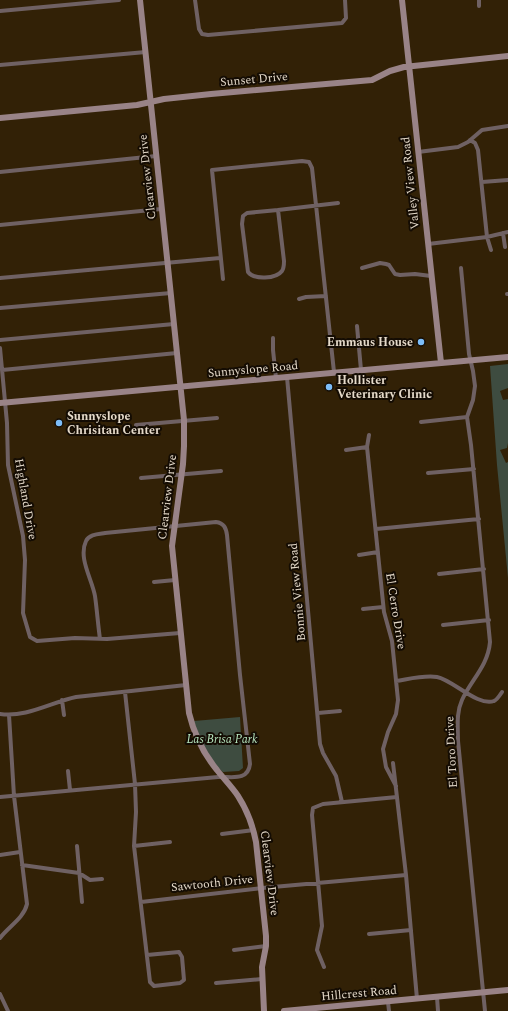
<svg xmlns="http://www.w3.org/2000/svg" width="508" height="1011" viewBox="0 0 508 1011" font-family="Spectral,serif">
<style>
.green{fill:#3e4c40}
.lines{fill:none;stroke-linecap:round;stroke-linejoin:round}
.street{stroke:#6f6163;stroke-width:4}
.secondary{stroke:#998387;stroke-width:6}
.poi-dot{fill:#7dbef9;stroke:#140c03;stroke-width:1.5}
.labels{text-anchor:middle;stroke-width:4;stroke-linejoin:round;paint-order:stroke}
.street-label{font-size:12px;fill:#e5daca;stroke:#140c03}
.poi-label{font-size:12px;font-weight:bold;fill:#e5daca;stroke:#140c03;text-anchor:start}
.park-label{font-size:12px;font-style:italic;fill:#b6e4be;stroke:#140c03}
</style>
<rect width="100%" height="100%" fill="#322106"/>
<path class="green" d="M508,364V388L500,391L503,400L508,399V443L507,448L500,450L506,463L508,462V578L497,465L490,366Z
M240,717L243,768L239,771L223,772C210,762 198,738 194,721Z"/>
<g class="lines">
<path class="street" d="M195,0L199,29L202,34L208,35L342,23L346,18L345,0
M479,0V6
M0,11L119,0
M0,65L146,52
M470,140L475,143L478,150L487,237L491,250
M418,152L458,147L468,142L482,130L508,126
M0,172L156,156
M482,182L508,180
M278,210L284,261C284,265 284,268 282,271C276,279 254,280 248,272L242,224L243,216L247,213Z
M278,210L338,203
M0,225L161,209
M503,233L505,247
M428,244L487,237L508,232
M362,268L380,263L386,264L389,265L395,274L400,275L415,274L431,276
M461,268L469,354L473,371L475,386L473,400L467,417L471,445L490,642C488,666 471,680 462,700C456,713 458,727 458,741L485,1011
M0,278L220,258
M223,279L212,170L302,161L309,162L312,168L334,372
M507,294H508
M299,299L306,297L326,296
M0,308L171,293
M357,326L361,370
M273,338V350L276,378
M0,340L174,324
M0,348L7,423L8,465L23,536L25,560L23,613L30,637L37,641L75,638L107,639L180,633
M2,370L177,353
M287,377L320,744L323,753L336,776L342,802
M421,422L467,417
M136,425L217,418
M369,435L367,447L384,612L392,641L398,700L396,714L388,732L383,749L386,767L396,786
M346,450L367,447
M428,473L474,469
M141,478L221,471
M376,529L479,519
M359,555L378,552
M439,574L484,569
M154,582L175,580
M363,609L383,607
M443,625L489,620
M396,681C409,679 424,675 437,677C453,680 478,707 494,701C497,700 500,695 502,692
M125,692L135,784L136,812L134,846L150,982L154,986L180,983L184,980L182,957L179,952L147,955
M62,700L64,715
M318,713L340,711
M0,714C26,718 52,702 76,697L186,685
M393,763L406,875L417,999
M68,771L70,790
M0,797L218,777C230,776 248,782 250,764L240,675L227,535C226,528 224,523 216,522L105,533C99,534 89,534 86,541C78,558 92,579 95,596C97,610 98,625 100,639
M222,834L254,830
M77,846L82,902
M134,846L170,842
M0,855L20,852
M22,865L79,873L90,880L102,879
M141,902L262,888L406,875
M369,934L411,930
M0,938C8,927 24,918 27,904L14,796L9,715
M234,950L266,946
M324,967L317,950L322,926L312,815L313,808L323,804L397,797
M216,983L262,979
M0,994L8,1011
M437,997L438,1011
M388,1002L389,1011"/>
<path class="secondary" d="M140,0L184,420V446L183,464L172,546L189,713C194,734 203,753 217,770C224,779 232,787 238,796C247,810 253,826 256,842L266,936V946L262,967L264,1011
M402,0L441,363
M0,118L137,105L164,99L211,94L372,80L390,71L404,67L508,56
M0,403L508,357
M284,1011L508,990"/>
</g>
<g class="poi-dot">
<circle cx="421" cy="342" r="4"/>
<circle cx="329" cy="387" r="4"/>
<circle cx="59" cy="423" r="4"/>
</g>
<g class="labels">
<g class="street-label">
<text transform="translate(254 79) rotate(-5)" y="4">Sunset Drive</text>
<text transform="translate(147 177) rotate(-96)" y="4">Clearview Drive</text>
<text transform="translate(410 183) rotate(-96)" y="4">Valley View Road</text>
<text transform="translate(253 369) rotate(-5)" y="4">Sunnyslope Road</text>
<text transform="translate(167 497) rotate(-83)" y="4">Clearview Drive</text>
<text transform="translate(26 499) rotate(80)" y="4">Highland Drive</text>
<text transform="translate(297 592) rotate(-95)" y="4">Bonnie View Road</text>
<text transform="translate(396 611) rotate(81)" y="4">El Cerro Drive</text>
<text transform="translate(451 752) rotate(-93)" y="4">El Toro Drive</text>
<text transform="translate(270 873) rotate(83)" y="4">Clearview Drive</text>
<text transform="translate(212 883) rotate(-6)" y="4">Sawtooth Drive</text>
<text transform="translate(359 993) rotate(-5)" y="4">Hillcrest Road</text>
</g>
<g class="poi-label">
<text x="413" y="346" text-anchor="end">Emmaus House</text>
<text x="337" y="384">Hollister<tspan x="337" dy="14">Veterinary Clinic</tspan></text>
<text x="67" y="420">Sunnyslope<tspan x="67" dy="14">Chrisitan Center</tspan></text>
</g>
<g class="park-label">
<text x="222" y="743">Las Brisa Park</text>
</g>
</g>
</svg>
